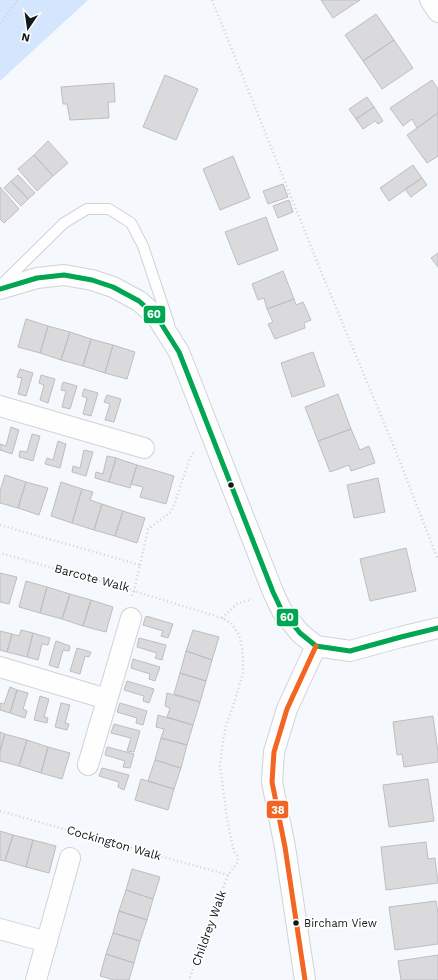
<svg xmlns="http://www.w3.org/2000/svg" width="438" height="980" viewBox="0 0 438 980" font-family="'Work Sans',sans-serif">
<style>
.green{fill:#d3e6fd}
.building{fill:#dad9dc;stroke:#bebec0}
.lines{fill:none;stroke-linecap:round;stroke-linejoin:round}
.lane-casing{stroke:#d0d3d6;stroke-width:12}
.street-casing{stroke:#d0d3d6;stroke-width:22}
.path{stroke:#d1d2d3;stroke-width:2.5;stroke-dasharray:1 3;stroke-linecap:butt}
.lane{stroke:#fefeff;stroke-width:10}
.street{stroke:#fefeff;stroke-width:20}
.bus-1-casing{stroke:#fff;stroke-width:8}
.bus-2-casing{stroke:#fff;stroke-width:8}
.bus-1{stroke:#00a651;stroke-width:5}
.bus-2{stroke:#f26522;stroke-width:5}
.bus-dot{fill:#15181b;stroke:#fff;stroke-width:1.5}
.labels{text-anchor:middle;stroke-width:3.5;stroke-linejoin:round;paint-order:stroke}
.bus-label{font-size:11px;fill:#15181b;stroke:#fff;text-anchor:start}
.street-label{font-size:12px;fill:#15181b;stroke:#fff}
.line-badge{stroke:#fff;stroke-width:1.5}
.badge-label{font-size:11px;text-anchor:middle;font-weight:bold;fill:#fff}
</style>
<rect width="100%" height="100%" fill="#f5f8fc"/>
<path class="green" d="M0,0H88L0,81Z"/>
<path class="building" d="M321,0H360L333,18Z
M376,14L394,40L363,61L345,35Z
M394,40L413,68L382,89L363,61Z
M165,75L198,89L176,140L143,127Z
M432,80L438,89V113L417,128L412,119L403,126L390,108Z
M114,83L115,102H108L109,118L70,120L67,104H63L61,87Z
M367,97L374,107L356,119L349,109Z
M374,107L383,121L378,124L375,121L363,129L356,119Z
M438,113V156L427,163L407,135Z
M48,141L68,163L53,176L34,155Z
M34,155L53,176L37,191L18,169Z
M233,156L250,198L220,210L203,169Z
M413,165L422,178L389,201L380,188Z
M18,175L35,193L28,199L11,181Z
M422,178L427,185L411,197L405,189Z
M11,181L28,199L21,206L4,188Z
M283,184L288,197L268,204L263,191Z
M0,187L19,209L4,223L0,219Z
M289,200L293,212L278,218L273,206Z
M266,217L278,250L238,265L225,232Z
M438,253V267L431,258Z
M283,271L294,299L267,309L264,298L258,300L252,284Z
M294,299L296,305L303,302L311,320L304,323L305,328L275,339L268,324L273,322L267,309Z
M26,319L48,326L40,353L18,347Z
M48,326L70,332L61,360L40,353Z
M70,332L91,339L83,366L61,360Z
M91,339L113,345L105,373L83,366Z
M113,345L135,352L127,379L105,373Z
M313,352L325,386L292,397L281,363Z
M20,369L33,373L26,396L18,394L22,378L17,377Z
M41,375L55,379L48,403L40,400L44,385L39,383Z
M63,382L77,386L70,409L62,407L66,391L61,390Z
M84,389L98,393L91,416L83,414L87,398L82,396Z
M338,394L351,429L318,441L305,407Z
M107,395L121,399L114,422L105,420L110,404L104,402Z
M11,427L19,430L12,454L0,450V444L6,446Z
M351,429L360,450L369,446L375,463L351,471L349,465L330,472L318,441Z
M32,434L40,436L33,461L19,457L20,451L27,452Z
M58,441L66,444L60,468L45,464L47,458L53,460Z
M84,450L93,452L86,476L72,472L73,466L80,468Z
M107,456L116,458L109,482L95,478L96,472L103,474Z
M116,458L137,465L130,488L109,482Z
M137,465L174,476L166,504L140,497L143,487L131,484Z
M5,475L26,482L18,508L0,503V491Z
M378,478L385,512L354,518L347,485Z
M26,482L48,488L39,515L18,508Z
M61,482L82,489L72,523L51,516Z
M82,489L93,492L90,500L102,504L94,530L72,523Z
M102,504L123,511L115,536L94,530Z
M123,511L145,518L137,543L115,536Z
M406,548L416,591L370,601L360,559Z
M0,573L17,577L9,604L0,602Z
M26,581L47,587L40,613L19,607Z
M47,587L70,594L62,619L40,613Z
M70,594L91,600L83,626L62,619Z
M91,600L113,607L106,632L83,626Z
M146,616L173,624L168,638L161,636L163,631L143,625Z
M21,630L33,633L27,657L7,652L12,634L19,636Z
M193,630L219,637L212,660L186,651Z
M0,631L12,634L7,652L0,650Z
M33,633L50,638L48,645L42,644L38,660L27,657Z
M139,638L166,645L162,660L155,658L157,653L137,647Z
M56,641L70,646L69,651L63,650L58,668L49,665Z
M77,648L91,652L89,657L85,656L80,674L70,671Z
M186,651L212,660L206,681L180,673Z
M133,659L160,667L155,681L149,679L150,674L131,668Z
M180,673L206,681L200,702L174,694Z
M127,681L154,689L149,703L143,701L144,696L124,690Z
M10,687L17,690L10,713L0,710V703L4,704Z
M17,690L28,693L23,709L27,711L25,718L10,713Z
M167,693L200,702L193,725L167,717L170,708L165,706Z
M40,696L49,699L44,717L48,718L47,723L34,720Z
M61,703L70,705L65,723L69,724L67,730L55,727Z
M120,703L147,711L143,725L136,723L137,718L117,712Z
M158,715L193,725L187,745L161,738L164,729L156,727Z
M433,716L438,752V762L404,767L402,754L397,755L393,722Z
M114,724L140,731L134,752L127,751L131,738L111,733Z
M0,732L5,734L0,751Z
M5,734L27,740L19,766L0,761V751Z
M161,738L187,745L181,768L155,760Z
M27,740L48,747L41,773L19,766Z
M48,747L70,753L62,779L41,773Z
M107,747L134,754L130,768L123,767L125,761L105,755Z
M155,760L181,768L174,789L148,781Z
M102,768L129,775L124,790L118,787L119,782L99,776Z
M141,779L174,789L168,810L135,800Z
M428,779L434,821L389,827L383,785Z
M0,831L13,835L5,861L0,860Z
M13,835L33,840L26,867L5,861Z
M33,840L56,846L49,873L26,867Z
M426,842L428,859L435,858L438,883L386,890L381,847Z
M132,869L160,877L153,899L126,890Z
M126,890L153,899L147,920L119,911Z
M436,901L438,913V944L395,950L389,907Z
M119,911L147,920L140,941L113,933Z
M113,933L140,941L134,963L106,954Z
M106,954L134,963L129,980H114L100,976Z
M438,955V980H401L398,961Z"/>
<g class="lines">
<g class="lane-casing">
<path id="lane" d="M2,284L64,223L87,209H109L131,223L143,246L169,324"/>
</g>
<g class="street-casing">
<path id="street" d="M430,0L438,12
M0,289L37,278L64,275L92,280L113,287L139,301L157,317L179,352L273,592L282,611L300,633L316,646L350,651L401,637L438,628
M0,406L144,448
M0,667L107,699
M88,765L131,618
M0,929L47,942
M36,980L70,858
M305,980L285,847L272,782L274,752L287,709L316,646"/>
</g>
<path class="path" d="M212,0L318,264L397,454L438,560
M0,24L18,0
M0,525L140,565L134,591L0,553
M140,565L148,529L172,511L190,458L194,452
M132,596L134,591L222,618L231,623L239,635L242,647L243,659V673L235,700L226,726L223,741L220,766L228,825L234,851L238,857V862L228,875L189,980
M222,618L237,604L252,599
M0,811L228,875"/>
<use href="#lane" class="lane"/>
<use href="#street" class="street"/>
<g class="bus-1-casing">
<path id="bus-1" d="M0,289L37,278L64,275L92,280L113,287L139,301L157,317L179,352L273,592L282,611L300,633L316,646L350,651L401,637L438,628"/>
</g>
<g class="bus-2-casing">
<path id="bus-2" d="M305,980L285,847L272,782L274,752L287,709L316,646"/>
</g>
<use href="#bus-1" class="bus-1"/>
<use href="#bus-2" class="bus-2"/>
</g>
<g class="bus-dot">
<circle cx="231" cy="485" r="3.5"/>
<circle cx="296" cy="923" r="3.5"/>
</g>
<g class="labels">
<g class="bus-label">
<text x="304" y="927">Bircham View</text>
</g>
<g class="street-label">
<text transform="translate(92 578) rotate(15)" y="4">Barcote Walk</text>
<text transform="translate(114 843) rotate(16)" y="4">Cockington Walk</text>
<text transform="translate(209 928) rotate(-70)" y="4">Childrey Walk</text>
</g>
</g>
<g class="line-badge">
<rect x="143" y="305" width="23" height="19" rx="4" fill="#00a651"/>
<rect x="276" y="608" width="23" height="19" rx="4" fill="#00a651"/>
<rect x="266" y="800" width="23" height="19" rx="4" fill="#f26522"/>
</g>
<g class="badge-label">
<text x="154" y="318">60</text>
<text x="287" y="621">60</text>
<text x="278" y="814">38</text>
</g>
<g transform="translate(28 28) rotate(193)" stroke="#ffffff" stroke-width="3" paint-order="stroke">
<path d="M0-3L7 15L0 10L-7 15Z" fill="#15181b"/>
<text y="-6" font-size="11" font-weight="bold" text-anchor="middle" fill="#15181b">N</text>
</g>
</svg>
